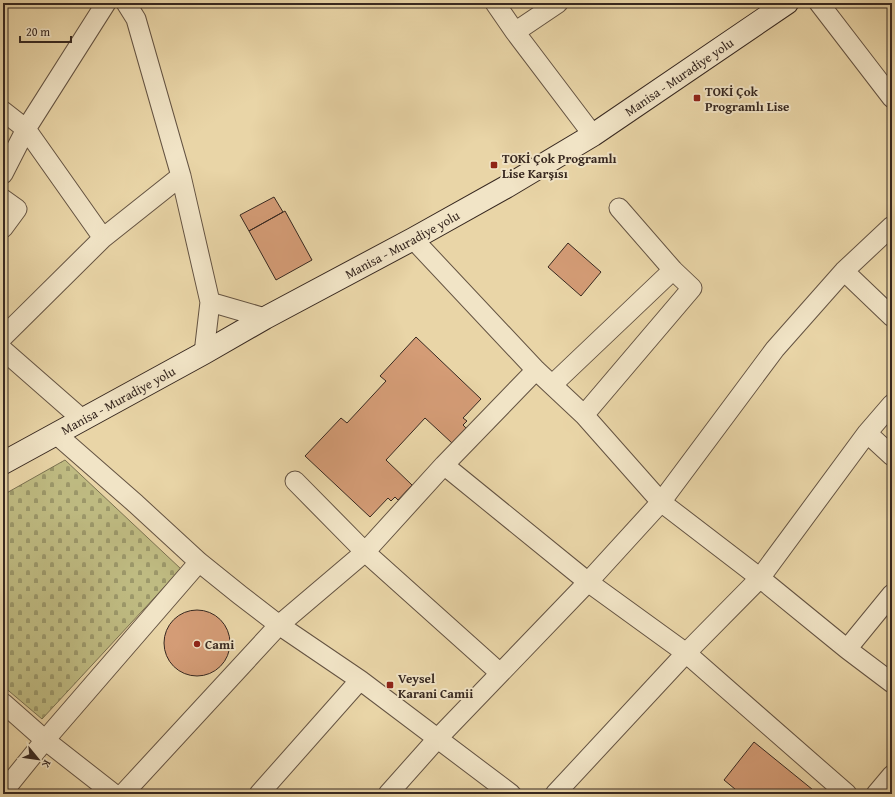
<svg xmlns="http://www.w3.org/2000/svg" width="895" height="797" viewBox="0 0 895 797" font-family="'Gentium Book Plus',serif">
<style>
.cemetery{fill:url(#cemetery-stones);stroke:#7b7251}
.building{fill:#d49c76;stroke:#372820}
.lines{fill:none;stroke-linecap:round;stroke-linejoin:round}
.minor-casing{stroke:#645342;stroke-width:21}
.secondary-casing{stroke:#372820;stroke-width:24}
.minor{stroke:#f1e4c6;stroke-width:19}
.secondary{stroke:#f1e4c6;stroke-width:22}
.poi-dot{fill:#8f2418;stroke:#f1e4c6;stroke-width:1.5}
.labels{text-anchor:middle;stroke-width:4;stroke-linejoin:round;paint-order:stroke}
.street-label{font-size:13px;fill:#372820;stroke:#f1e4c6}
.poi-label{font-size:13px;font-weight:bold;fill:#372820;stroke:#f1e4c6;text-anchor:start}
</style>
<defs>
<pattern id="cemetery-stones" width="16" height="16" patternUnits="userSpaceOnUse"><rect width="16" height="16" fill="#bfbb82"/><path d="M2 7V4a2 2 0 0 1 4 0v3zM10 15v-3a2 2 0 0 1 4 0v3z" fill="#9c986a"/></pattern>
</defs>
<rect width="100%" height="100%" fill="#e9d5a7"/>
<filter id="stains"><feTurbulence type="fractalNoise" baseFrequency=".005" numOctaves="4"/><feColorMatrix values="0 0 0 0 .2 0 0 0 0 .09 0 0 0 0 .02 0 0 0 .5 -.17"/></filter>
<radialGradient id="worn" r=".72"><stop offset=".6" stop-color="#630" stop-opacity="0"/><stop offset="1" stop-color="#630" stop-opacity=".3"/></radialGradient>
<path class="cemetery" d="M65,460L181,569L42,719L3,686V495Z"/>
<path class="building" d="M274,197L283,212L249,231L240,215Z
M285,211L312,260L276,280L249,231Z
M568,243L601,272L581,296L548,267Z
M416,337L481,399L463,418L467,421L463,425L466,428L452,443L425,418L386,460L412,485L398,500L395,497L391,501L388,498L370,517L305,456L341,418L347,423L386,381L380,376Z
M164 643a33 33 0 1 1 66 0a33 33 0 1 1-66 0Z
M754,742L818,794H741L724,780Z"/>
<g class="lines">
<g class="minor-casing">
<path id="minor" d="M126,3L136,19L181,176L210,302L204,353
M495,3L515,32L593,135
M819,3L892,98
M515,32L558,3
M3,111L26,129L103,238
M3,174L26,129L106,3
M3,199L17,209L3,228
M413,239L536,370L584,415L661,502L760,578L847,649L892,683
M844,271L892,317
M210,302L265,318
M3,337L103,238L181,176
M3,350L83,420
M552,385L673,270
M584,415L692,288L673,270L619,208
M867,433L892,456
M56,434L136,504L199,562L240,595L279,625L360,680L511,794
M444,465L588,582L686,653L847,794
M295,481L365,552L500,673
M847,649L892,594
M3,703L45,740L114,794
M3,792L45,740L199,562
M123,794L279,625L365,552L444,465L536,370
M259,794L360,680
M388,794L437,739L588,582L661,502L775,349L844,271L892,226
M555,794L686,653L760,578L867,433L892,404
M876,794L892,775"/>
</g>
<g class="secondary-casing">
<g id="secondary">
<path id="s1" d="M3,463L204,353L265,318L413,239L506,187L593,135L787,3"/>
</g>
</g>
<use href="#minor" class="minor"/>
<use href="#secondary" class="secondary"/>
</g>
<g class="poi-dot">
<rect x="693" y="94" width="8" height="8" rx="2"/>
<rect x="490" y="161" width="8" height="8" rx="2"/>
<circle cx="197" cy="644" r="4"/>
<rect x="386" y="681" width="8" height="8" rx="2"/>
</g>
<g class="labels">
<g class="street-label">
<text dy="5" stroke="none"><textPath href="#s1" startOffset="779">Manisa - Muradiye yolu</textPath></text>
<text dy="5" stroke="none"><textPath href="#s1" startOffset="455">Manisa - Muradiye yolu</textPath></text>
<text dy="5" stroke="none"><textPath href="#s1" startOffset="131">Manisa - Muradiye yolu</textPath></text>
</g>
<g class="poi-label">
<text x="705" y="96">TOKİ Çok<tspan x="705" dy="15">Programlı Lise</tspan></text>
<text x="502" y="163">TOKİ Çok Programlı<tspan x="502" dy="15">Lise Karşısı</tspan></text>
<text x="205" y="649">Cami</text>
<text x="398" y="683">Veysel<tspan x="398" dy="15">Karani Camii</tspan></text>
</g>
</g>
<rect width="895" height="797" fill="none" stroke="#e9d5a7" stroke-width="16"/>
<rect x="4" y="4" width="887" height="789" fill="none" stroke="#372820" stroke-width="2"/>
<rect x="8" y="8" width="879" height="781" fill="none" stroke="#372820"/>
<g transform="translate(38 759) rotate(119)" stroke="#f1e4c6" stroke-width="3" paint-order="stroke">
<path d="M0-3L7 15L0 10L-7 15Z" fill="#372820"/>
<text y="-6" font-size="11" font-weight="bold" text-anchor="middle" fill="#372820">K</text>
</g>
<path d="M20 36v6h51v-6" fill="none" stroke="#372820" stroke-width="2"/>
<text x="26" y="36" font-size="12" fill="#372820" stroke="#f1e4c6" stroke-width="3" paint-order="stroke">20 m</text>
<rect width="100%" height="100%" filter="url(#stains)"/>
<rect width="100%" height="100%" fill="url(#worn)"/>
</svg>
